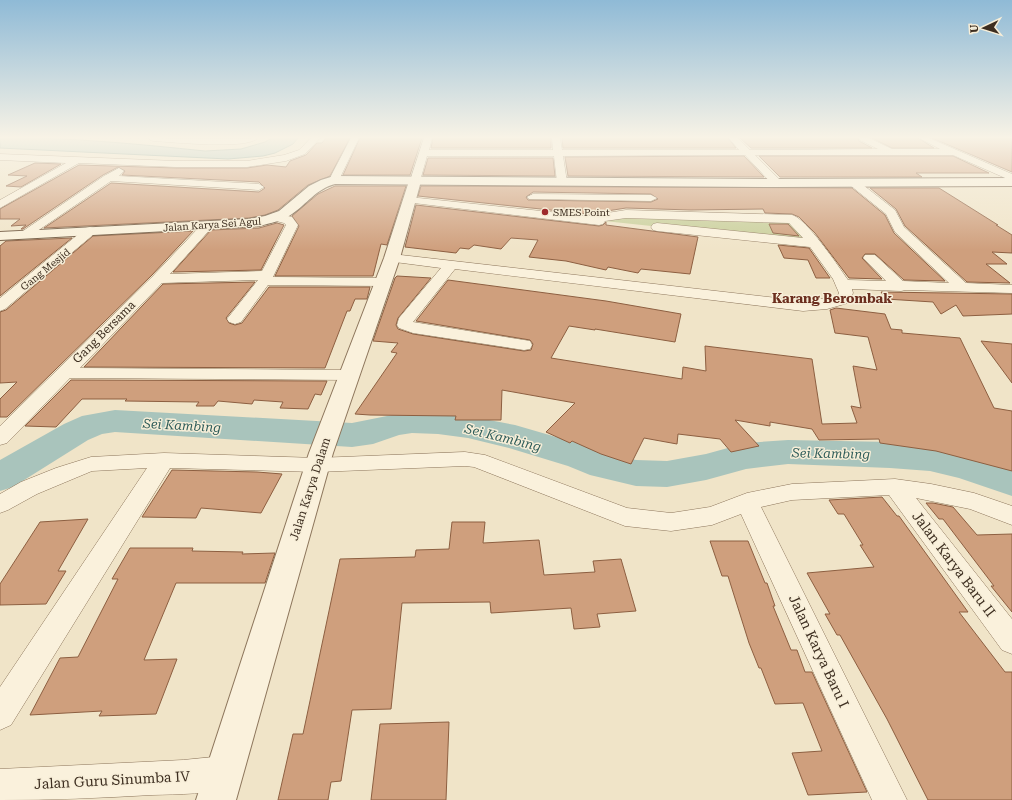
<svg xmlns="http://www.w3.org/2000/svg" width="1012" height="800" viewBox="0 0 1012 800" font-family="'Roboto Serif',serif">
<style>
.green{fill:#c9cf9b}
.water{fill:#a9c4bc;stroke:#6f938a}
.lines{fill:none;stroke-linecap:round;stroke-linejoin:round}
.river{fill:#a9c4bc;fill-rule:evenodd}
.building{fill:#cf9f7d;stroke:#8d5f41;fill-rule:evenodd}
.minor-casing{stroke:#8d765c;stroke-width:1}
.tertiary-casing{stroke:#8d765c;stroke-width:2}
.secondary-casing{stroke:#6f573f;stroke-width:2}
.minor{fill:#faf1dc;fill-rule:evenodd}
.tertiary{fill:#faf1dc;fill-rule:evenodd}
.secondary{fill:#faf1dc;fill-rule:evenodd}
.poi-dot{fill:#9e2a2b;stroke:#f7eed8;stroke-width:1.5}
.labels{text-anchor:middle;stroke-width:3;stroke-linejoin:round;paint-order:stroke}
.far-poi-label{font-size:10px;fill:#3d2e20;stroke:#f7eed8;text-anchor:start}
.far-street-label{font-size:10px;fill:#3d2e20;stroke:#f7eed8}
.street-label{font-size:12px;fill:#3d2e20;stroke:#f7eed8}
.far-district-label{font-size:13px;font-weight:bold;fill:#6b2e1e;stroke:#f7eed8}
.water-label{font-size:13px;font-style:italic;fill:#2f5d5a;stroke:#f7eed8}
.near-street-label{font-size:14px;fill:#3d2e20;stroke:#f7eed8}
</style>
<rect width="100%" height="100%" fill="#f0e4c8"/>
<path class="green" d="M606,216L785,219L812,243L595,220Z"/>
<path class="water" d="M0,138C69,137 137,144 205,151L241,149L265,142L272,138H298L293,144L275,153L263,156L228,159L0,148Z"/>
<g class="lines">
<path class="river" d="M115,410L352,423L412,411L438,412L468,416L515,425L594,448L610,454L636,460L667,461L706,454L746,443L788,440L890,442L930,445L967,454L1012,468V496L959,478L930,471L890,468L788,464L746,469L706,480L667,487L636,486L590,475L568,466L509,448L468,438L438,434L412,433L399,435L373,444L352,447L115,432L102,434L88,440L13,487L0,491V460L64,424L82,416Z"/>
</g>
<path class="building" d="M326,138H350L330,176L308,185L278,210L265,215L249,218L44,228L111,183L259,192L265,188L259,182L122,175L125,171L118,167L103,175L23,229H21L26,225L11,226L20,219H0V209L79,165L176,168H247L267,165L286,167L290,161L306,155L317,143H322Z
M360,138H422L410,175H343Z
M433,138H551V148H431Z
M562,138H728L736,148H563Z
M740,138H858L859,141L872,148H751Z
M872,138H918L934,148H892Z
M932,138H1012V172Z
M744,156L764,177L568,176L565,157Z
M759,156H953L989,173H916L922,177H780Z
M428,158H553L555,176L423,175Z
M35,163L61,164L21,187L6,186L27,176L8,175Z
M335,186H406L387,245L381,244L373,276H275L299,226L292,216L318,194Z
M421,186L852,188L885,215L894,233L945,281L904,280L875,254H865L862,258L882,279L849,278L815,233L799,217L792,214L765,213L763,209L691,210L626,208L588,214L418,196ZM533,192L651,194L658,199L651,202L528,200L526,197Z
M870,188H939L998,225H996L1012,235V253L992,252L1007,264H986L1010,283L967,282L905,226L896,209Z
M416,205L599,226L603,225L606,222V225L698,237L690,274L641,269L638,273L608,267L606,270L566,261L529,257L538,240L511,238L501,249L474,245L469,249L460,248L456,253L405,247Z
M277,223L284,225L261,270L173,272L211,230L259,228Z
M769,224H788L799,236L773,233Z
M193,231L152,275L7,417H0V399L17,382L0,383V312L6,310L93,236Z
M72,238L0,296V246L6,241Z
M778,245L809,248L830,278H816L808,260L784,258Z
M397,276L431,278L398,318L396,325L398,329L413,334L524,351L531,350L533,344L530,340L416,321L448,280L606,301L681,314L675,342L595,329V330L569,326L551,358L682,379L683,367L706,371L705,346L812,359L822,424L857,423L851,406L861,408L853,366L877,370L868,337L835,333L830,310L836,308L885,314L891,329L902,330V333L960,338L994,408L1012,411V471L936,451L880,443L879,439L819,440L812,429L770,422V426L735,420L759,446L731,452L720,439L678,434L677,444L644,438L631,464L601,454L572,441L570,443L546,432L575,403L502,390L501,420H455L456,416L370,415L355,414L397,353L391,352L398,343L373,341L395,278Z
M255,282L226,318L229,323L235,325L242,323L269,287H370L367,299H355L350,311H347L325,368L84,367L163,284Z
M881,292L1012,294V314L963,316L956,305L941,314L933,302L886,299Z
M981,341L1012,344V383Z
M71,380L327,381L321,395L315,394L308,409L280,408L283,402L254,400L252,404L218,401L214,406H196L199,402L125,401L127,399H82L56,427L25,426Z
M172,470L257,472L282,474L261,513L201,508L196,518L142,517Z
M882,497L897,516H899L968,612H959L1005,672H1012V800H928L887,719L840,635H837L825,614H830L807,573L874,567L860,545H863L844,514H838L829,500Z
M926,503H933L953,507L977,535L1012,534V612L991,586H994L943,519H939Z
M88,519L58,571H66L46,604L0,605V584L40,522Z
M452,522H485L483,543L539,540L544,575L595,572L593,561L621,559L636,611L597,614L600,627L574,629L571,608L491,613L490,602L402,603L391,709L352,710L341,781L331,782L328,800H278L293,734H303L340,559L415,557L416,550L449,549Z
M710,541H748L765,583H767L775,606H773L791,650H797L805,672H812L867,792L808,795L792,753L822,751L803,703L775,704L761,668H759L749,643L728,576H722Z
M130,548H193L192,551L243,552L242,554L275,553L265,583H176L144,660L177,659L156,714L99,716L102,711L30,715L60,658L78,657L118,579H112Z
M449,722L446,800H371L380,724Z"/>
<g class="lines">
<g class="minor-casing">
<path id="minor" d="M149,138L234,139L258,138C247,150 172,142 153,141L150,140Z
M311,138H320L305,154L286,161L247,167H176L79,163L0,208V200L66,163L0,160V154L176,161H247L284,155L299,150Z
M351,138H359L339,180L338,182H330L329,180Z
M424,138H432L429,150H553L552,138H560L562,150H739L729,138H738L750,150L878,149L860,140L859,138H869L892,149H940L919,138H929L1012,174V181L953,155H755L781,181L782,183L781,185H773L745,155L563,156L567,182L562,185L557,182L554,156H427L420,181L415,184L410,181Z
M119,168L124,171L119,176L259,184L264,187L259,190L111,181L27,238H19L17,235L104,176Z
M854,180L858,181L895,210L904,227L966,283L1012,285V293L906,290L901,291L852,289L853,293L848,303L827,309L803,311L455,269L413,322L524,340L530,341L532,345L530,349L524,350L413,333L399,328L397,325L399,318L441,268L387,261L385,258L387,255L392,254L803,301L837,297L839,293L833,279L810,247L657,231L653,230L651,227L653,224L657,223L803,238L789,223L626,218L605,221L603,224L599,225L405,202L403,200L405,198L409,197L588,216L626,210L792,215C807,219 838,266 848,280L886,281L863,258L865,255H875L903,281L949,283L895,232L886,214L850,185L849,183L850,181Z
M533,194L651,195L657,198L651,201L529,199L527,197Z
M276,213L292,217L298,225L273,277L383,278L388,279L390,282L388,285L383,286L268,285L241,322L235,324L229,322L227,319L258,280L162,283L80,368L349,370L355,371L358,375L355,379L349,380L70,378L7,443L0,445V426L153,276L204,222H212L214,225L170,274L262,271L286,225L284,223L272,220L270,217L272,214Z
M90,227L94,228L96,231L94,234L5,309L0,311V298L86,228Z
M465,452L485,455L627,508L671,513L710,507L747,493L792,484L895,479L931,484L974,493L1012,506V525L970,509L916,498L1012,619V654L1002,650L889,495L792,500L761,507L907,800H872L741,514L712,525L671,531L625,526L474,467L465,466L317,472L170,468L11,725L0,730V687L147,468L92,471L37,494L8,510L0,513V494L21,482L56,468L91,457L164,453L317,458Z
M224,756L236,761L241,773L236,785C210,795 179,794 152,795C101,798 51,800 0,800V769L183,760Z"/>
</g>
<g class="tertiary-casing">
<path id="tertiary" d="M415,177L419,178L421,181L400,258L333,453L236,800H196L309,453L384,258L409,181L411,178Z"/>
</g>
<g class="secondary-casing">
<path id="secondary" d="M334,176L777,179L1012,178V186L777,187L335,184C316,189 307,204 292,214C282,221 271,223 259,226L0,240V232L249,219L265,216L279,211L309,186L321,180Z"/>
</g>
<use href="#minor" class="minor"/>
<use href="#tertiary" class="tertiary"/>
<use href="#secondary" class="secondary"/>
</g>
<linearGradient id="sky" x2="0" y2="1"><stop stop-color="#8fbad6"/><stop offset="0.55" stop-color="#f8f3e6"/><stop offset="1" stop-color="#f8f3e6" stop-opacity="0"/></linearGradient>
<rect width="1012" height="250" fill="url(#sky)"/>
<circle class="poi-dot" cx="545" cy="212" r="4"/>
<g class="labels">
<g class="far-poi-label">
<text x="553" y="216">SMES Point</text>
</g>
<g class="far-street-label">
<text transform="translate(212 224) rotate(-4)" y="4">Jalan Karya Sei Agul</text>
<text transform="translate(45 269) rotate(-39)" y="4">Gang Mesjid</text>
</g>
<g class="street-label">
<text transform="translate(104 332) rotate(-45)" y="4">Gang Bersama</text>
<text transform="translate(310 489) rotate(-72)" y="4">Jalan Karya Dalam</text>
</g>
<g class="far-district-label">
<text x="832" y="303">Karang Berombak</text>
</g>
<g class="water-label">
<text transform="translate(182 425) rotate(3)" y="5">Sei Kambing</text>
<text transform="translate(503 437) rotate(14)" y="5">Sei Kambing</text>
<text transform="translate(831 453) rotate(1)" y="5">Sei Kambing</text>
</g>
<g class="near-street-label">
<text transform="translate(954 564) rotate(53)" y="5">Jalan Karya Baru II</text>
<text transform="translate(819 651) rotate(65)" y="5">Jalan Karya Baru I</text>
<text transform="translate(112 780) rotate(-3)" y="5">Jalan Guru Sinumba IV</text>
</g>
</g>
<g transform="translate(984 28) rotate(266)" stroke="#f7eed8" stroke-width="3" paint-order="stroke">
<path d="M0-3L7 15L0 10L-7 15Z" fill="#3d2e20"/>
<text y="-6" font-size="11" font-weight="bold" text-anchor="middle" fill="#3d2e20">U</text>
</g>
</svg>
